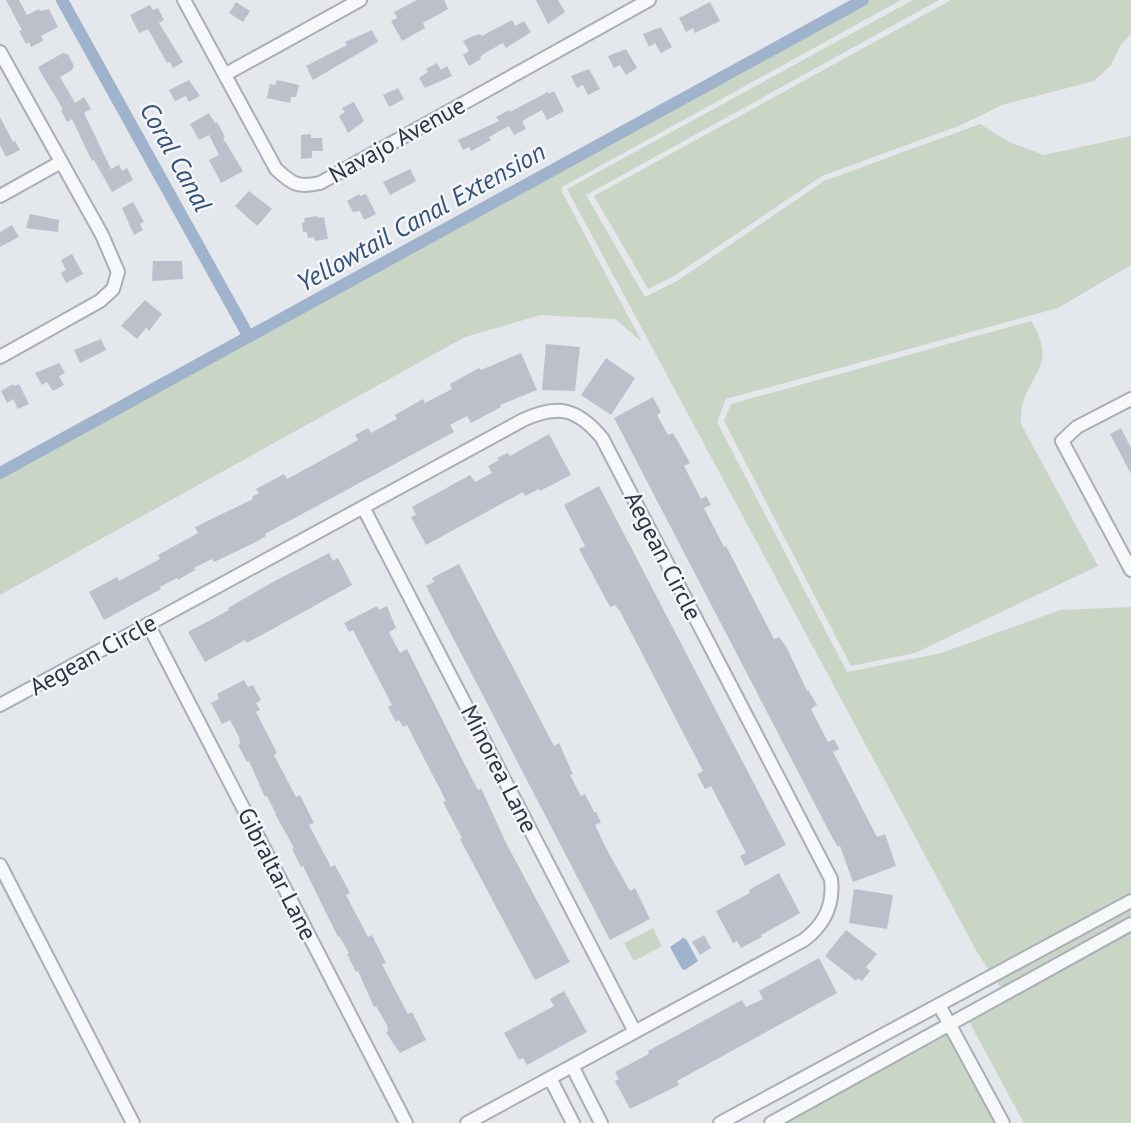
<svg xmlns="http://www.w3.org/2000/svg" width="1131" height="1123" viewBox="0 0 1131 1123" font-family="'PT Sans',sans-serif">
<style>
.green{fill:#c9d6c5}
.water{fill:#9fb4cc}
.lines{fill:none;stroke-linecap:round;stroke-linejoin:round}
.canal{stroke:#9fb4cc;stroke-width:12}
.building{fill:#bbc0ca}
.minor-casing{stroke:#a9aeb7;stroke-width:16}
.minor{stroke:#f7f8fa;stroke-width:12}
.labels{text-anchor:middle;stroke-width:5;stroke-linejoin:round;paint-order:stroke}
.street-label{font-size:24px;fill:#2b3445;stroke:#f4f6f9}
.water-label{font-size:26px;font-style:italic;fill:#34527a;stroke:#f4f6f9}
</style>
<rect width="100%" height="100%" fill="#e4e7ec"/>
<path class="green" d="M855,0H901L562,187V192L642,342L615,319L541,315L465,337L0,595V469Z
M913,0H939L586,195L645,297L677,281L824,181L980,124L1009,142L1044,155L1131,136V265L1058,308L726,399L717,422L847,672L941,653L1060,610L1131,607V1123H1024L966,1016L1005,994L977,952L567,189Z
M951,0H1131V34L1121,45L1111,65L1094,81L1002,105L961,125L822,176L674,276L648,289L594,196Z
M1031,321C1063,372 1018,376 1021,424L1098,566L915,653L851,666L724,421L731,404Z
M653,928L662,946L634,961L624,943Z
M947,1033L995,1123H785Z"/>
<path class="water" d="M683,938L686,939L698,961L685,970L682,969L670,947Z"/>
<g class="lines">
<path class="canal" d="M62,0L249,337
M0,473L863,0"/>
</g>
<path class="building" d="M6,0H19L27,15L39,9L40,11L49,9L58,27L41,36L43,41L31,47L29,42L26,44L19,31L22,30Z
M417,0H444L448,9L423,23L425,28L402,41L391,21L397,18L394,12Z
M536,0H558L565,12L548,24Z
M236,2L250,11L243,22L229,13Z
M710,2L720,21L695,33L693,28L686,32L679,18Z
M150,5L153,10L158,8L164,20L159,23L183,62L173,68L170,62L167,63L148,29L139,33L130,15Z
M512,20L515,26L524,21L531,32L506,48L503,43L485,53L480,57L481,59L469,66L463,55L469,51L463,41L475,35V36L480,34L482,36Z
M661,27L672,47L661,53L655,43L649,47L643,34Z
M372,30L378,42L313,80L306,66L347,45L345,42Z
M626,49L637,68L626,75L620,65L614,68L608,56Z
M63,53L68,54L74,66L72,70L60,77L75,103L84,97L91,109L84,113L111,169L119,165L122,171L127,168L133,180L112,192L94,160L92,161L72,119L67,122L61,110L63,109L41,73L38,67Z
M437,63L441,70L447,66L452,76L425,88L419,78L428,72L426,69Z
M589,69L600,89L588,95L583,85L577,88L571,76Z
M189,80L200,96L189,102L186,96L175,101L169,90Z
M277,80L299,85L296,97H291L290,103L267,98L270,84L275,85Z
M398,88L404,99L389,107L383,95Z
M554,91L564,111L547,120L542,110L522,121L526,129L514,135L509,126L489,137L491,140L471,151L469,147L463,150L458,140L499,121L496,117L509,110L510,112L548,92L549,94Z
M354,102L364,121L348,133L339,116L345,112L342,108Z
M209,113L215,123L217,122L225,137L223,138L243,171L221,183L209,160L219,155L209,135L199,140L190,124Z
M0,117L13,142L15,141L20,150L6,157L0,145Z
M311,134V138H322L323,151H312V158L301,159V135Z
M410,169L416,181L390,195L383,182Z
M249,191L272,209L257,226L235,206Z
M359,194L360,196L366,194L376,214L364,220L360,211L353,212L347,201Z
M133,202L144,222L140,224L143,230L134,235L122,208Z
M30,214L59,220L58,232L26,228Z
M318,216V218L324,217L328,239L315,241L314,237L308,238L307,232H303L302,223L305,222L304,218Z
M12,225L19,237L0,247V232Z
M72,254L83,274L66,283L61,273L66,270L61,260Z
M153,261H182L183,279L152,281Z
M145,300L162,314L149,331L146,328L137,339L121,326Z
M101,339L106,350L80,363L74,350Z
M546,344L580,347L575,391L542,390Z
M521,353L537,390L500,405L501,407L471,423L467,416L450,425L454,432L265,534L266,536L256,542L214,562L212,559L194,568L195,570L178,580L177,578L160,587L161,589L104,620L89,592L117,577L119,581L160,559L158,555L198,533L195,527L253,499L252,497L259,493L256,489L284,474L287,479L335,453L358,440L355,435L368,428L371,433L391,422L397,419L395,415L423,399L425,403L452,389L450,384L479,368L481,370Z
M606,358L635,378L611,415L581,395Z
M59,363L65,373L59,376L64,385L53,391L47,382L42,385L35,373Z
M13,384L14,386L19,384L29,404L18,409L13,399L7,403L1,391Z
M653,397L661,412L657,415L668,435L673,433L690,463L684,466L701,499L706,496L711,505L704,508L724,547L726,546L774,639L779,637L787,648L807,691L808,690L817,705L811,709L828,742L834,739L839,749L833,752L877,837L885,834L896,866L853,882L840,846L838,847L832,837L614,418Z
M1121,428L1131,448V474L1110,434Z
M549,434L571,475L540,491L539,489L525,496L523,492L426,545L411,517L416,515L412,507L470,475L475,482L492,473L488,466L499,460L497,458L508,453L510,456Z
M599,486L786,845L745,866L740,856L746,853L711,786L705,789L697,774L703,771L620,611L615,605L610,607L579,549L585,546L564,505Z
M329,553L333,561L338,558L352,585L247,643L245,640L205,662L188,632L229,610L228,608L273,582Z
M459,564L554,746L559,743L573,774L570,775L581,796L585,794L594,812H596L601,822L595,825L607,850L630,891L635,888L650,919L610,940L426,586L434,582L432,578Z
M377,606L379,610L387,606L396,628L389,632L395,644L400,653L407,649L467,769L478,790L481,788L507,845L570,962L535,980L460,839L462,838L443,802L446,801L407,725L403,727L399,720L396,722L388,707L392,705L353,630L349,632L344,623Z
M244,680L248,687L253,685L261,700L256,703L260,710L256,712L277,753L274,755L296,797L300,795L314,823L309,825L331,867L335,865L350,893L346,895L368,937L372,935L386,963L382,964L393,986L408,1014L412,1012L426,1040L400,1053L391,1040L386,1032L388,1031L387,1025L376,1006L374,1007L358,971L356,972L347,954L349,953L339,936L338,937L303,866L301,867L292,849L294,848L275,814H276L267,796L265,797L249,761L247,762L238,745L240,744L239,737L230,720L222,724L211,703L219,699L217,694Z
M779,873L800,913L761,935L762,937L741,948L737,941L733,943L716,911L750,893L749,890Z
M854,889L893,895L887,929L849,923Z
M846,930L877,954L866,967L870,971L862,981L858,978L856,981L825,956Z
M704,935L711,948L700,955L692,942Z
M819,958L837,993L677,1081L679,1085L630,1109L615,1081L619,1079L615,1072L649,1054L648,1051L742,1000L746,1007L763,999L759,991Z
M564,991L587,1032L527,1065L523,1058L519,1060L504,1033L554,1006L550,999Z"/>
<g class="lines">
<g class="minor-casing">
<path id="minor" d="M184,0L276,169C292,184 298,188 320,183L649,0
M0,52L102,235L118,272L113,289L100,301L0,357
M226,74L360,0
M0,196L61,162
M1131,399L1077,427L1062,441L1131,570
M363,507L635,1032
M148,624L406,1123
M0,705L523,420C558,404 577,408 602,438L831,879C834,905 825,924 804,940L467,1123
M0,865L133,1123
M939,1005L1003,1123
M572,1066L601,1123
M550,1078L573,1123
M720,1123L1131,901
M771,1123L1131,924"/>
</g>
<use href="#minor" class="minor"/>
</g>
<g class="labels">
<g class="street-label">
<text transform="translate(397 140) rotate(-29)" y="8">Navajo Avenue</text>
<text transform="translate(663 556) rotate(63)" y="8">Aegean Circle</text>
<text transform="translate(93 655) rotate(-29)" y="8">Aegean Circle</text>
<text transform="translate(499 769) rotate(63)" y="8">Minorea Lane</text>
<text transform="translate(277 874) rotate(63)" y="8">Gibraltar Lane</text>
</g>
<g class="water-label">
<text transform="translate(176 157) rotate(61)" y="9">Coral Canal</text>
<text transform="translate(421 217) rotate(-29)" y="9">Yellowtail Canal Extension</text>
</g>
</g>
</svg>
